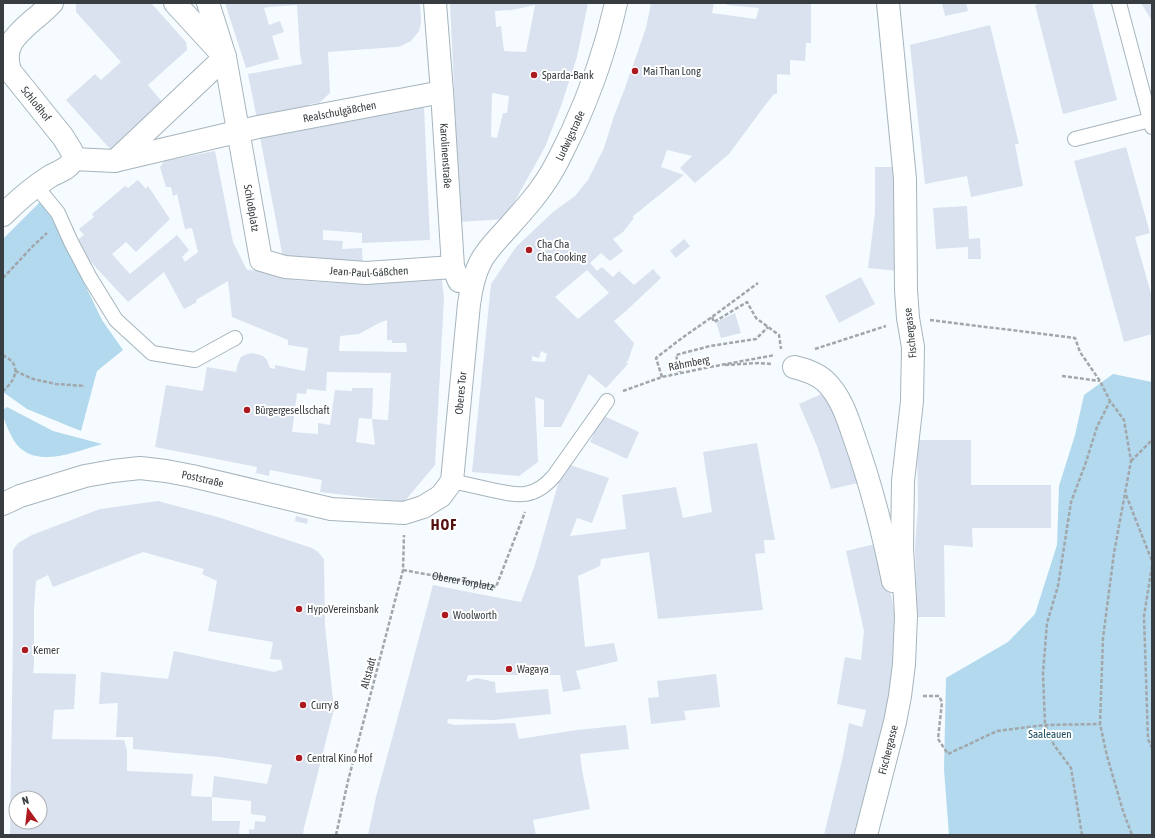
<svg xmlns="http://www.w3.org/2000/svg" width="1155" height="838" viewBox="0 0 1155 838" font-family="'Asap Condensed',sans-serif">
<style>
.green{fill:#b2d9ed}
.building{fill:#dae2ef;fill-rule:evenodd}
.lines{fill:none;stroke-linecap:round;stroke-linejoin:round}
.lane-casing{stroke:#a6b5bd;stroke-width:16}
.street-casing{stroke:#a6b5bd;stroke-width:24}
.path{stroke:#a1a7ab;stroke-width:2.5;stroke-dasharray:4 2;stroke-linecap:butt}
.lane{stroke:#fff;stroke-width:14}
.street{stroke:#fff;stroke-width:22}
.poi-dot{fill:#ac1a1f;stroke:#fff;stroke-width:1.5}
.labels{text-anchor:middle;stroke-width:4;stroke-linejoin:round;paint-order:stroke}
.poi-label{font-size:11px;fill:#373d40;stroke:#fff;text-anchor:start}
.street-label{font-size:11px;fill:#373d40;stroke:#fff}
.park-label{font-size:11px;fill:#174c63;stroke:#fff}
.district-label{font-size:15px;font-weight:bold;letter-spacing:1px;fill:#551110;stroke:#fff}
</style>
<rect width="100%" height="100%" fill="#f5fbff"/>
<path class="green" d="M41,201L56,225L102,320L123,350L97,371L81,431L27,409L3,392V239Z
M1113,374L1152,382V835H949L944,769L946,678L1008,642L1035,614L1057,545L1059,486L1075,435L1084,395Z
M7,407L53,431L102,444C71,453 27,473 10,433C6,425 3,418 3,410Z"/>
<path class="building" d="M76,3H151L186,42L187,50L148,85L163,103L111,150L66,100L95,74L101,80L121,62L76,12Z
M225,3H420L421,23L419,31L411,41L401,46L396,47L328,52L330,93L319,103L309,104V107L257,119L248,74L302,64L300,54L297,5L268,7L264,8L269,25L280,21L284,32L272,36L279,59L246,68Z
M450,3H588L577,57L561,106L545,147L505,219L459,222L456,131ZM535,5L526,52L504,51L501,26L496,27L495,11L512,10ZM492,93L509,96L507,113H503L497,138L491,137Z
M651,3H714L712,13L756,19L759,8L727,5V3H811V43H806L805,61L790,60V75L777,74V94H774L763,108L729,154L695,183L680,168L692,156L667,150L661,167L684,175L632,217L634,218L623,232L613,239L623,251L610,261L601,253L590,263L597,271L602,267L613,277L619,271L634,285L653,269L661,278L626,311L614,321L634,343L628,361L626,362L628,364L606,388L589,374L561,427H544V400L535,397L538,462L519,476L472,472L491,284L516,247L553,212L575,196L588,180L604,148L614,116L625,88L646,28ZM587,270L609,293L578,319L555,297ZM541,351L547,354L545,362L532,361V356L539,358Z
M942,3H966L968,11L945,16Z
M1044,3H1092L1117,100L1063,114L1035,5Z
M1141,3H1152V21Z
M990,25L1019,144H1015L1023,186L971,197L967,176L925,184L910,45Z
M424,107L430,240L362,243V233L323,230V240L343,241L342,249L362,248L363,269L284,263L260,137Z
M1126,147L1150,233L1135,237L1152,297V334L1124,342L1074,161Z
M215,151L233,242L247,270L292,272L291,280L338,283L339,278L441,273L444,298L435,465L404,502L320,492L322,480L270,470L269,476L256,473L257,467L155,447L166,385L203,391L207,367L236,372L238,363L241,357L247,354L253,353L263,356L267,360L270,368L275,369V365L305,371L308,348L288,345V340L232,317L228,281L196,300L197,302L184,309L164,272L128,302L89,260L75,242L84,235L79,229L94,217L92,214L125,186L128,188L138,180L146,189L148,186L170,219L136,252L126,242L112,254L130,274L177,235L189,250L182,257L185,262L198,252L192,228L185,229L177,194L173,196L171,187H166L160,167L164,161ZM387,320V340H392V343H406L407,352L339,351L340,336L359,334L379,323ZM327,372L391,373L388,420L372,419L375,445L356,442L359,418L372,419L373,388H352V391L335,390L330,425L318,423V434L292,432L297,393L306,394L307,389L326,391Z
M875,167H898L899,271L868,268L875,213Z
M967,206L969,239L980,238L981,259H968V247L936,249L933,208Z
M684,239L690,246L676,258L670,251Z
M861,277L875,304L839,323L825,296Z
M735,313L741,333L721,338L716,322Z
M828,391L863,482L831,489L817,446L799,404Z
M602,415L639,432L627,459L590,442Z
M917,440H971V485H1051V528H972L973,547L944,545L945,617H917L915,546L918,507Z
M757,443L775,540H764L765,553L755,554L763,610L658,619L649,552L601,559L600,566L578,576L585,647L614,643L618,661L576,671L581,689L563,692L560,675H468L466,682L476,678L495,682L496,693L548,689L551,714L494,720L448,719L447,723L454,725L515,723L519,739L577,730L626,725L629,749L580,754L582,770L590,809L533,820L536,835H368L376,797L399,713L433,585L521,602L535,565L564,463L609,478L592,523L577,518L570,536L626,529L622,495L676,487L683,518L712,512L703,452Z
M158,501L221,518L312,548L318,552L324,559L325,626L334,709L304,828L303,835H249V829L254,830L255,821L265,822L266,816L251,814V801L212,797L214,776L267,784L272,765L219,757L133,749V737H116L118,703L99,704L101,672L168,679L174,651L274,672L283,669L281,660L270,659L273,642L208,631L217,581L202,574L204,569L143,552L53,587L48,575L36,581L34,608V666L33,673L76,674L74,709L54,710L52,739L124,740L127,750V771L193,774L191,796L212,797V821H240L239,835H10L13,635V550L18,543L32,535L100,509ZM16,798H40V822H16Z
M296,516L308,519L307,524L295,521Z
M879,543L891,595L898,630V670L858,835H824L843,756L849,723L862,727L866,710L837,704L845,657L861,660L864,631L846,551Z
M716,674L720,707L684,711L686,720L651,724L648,698L659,697L657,681Z"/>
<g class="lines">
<g class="lane-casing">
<path id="lane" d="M1119,3L1152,127
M1075,139L1150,120
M36,186L58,213L71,242L90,278L116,320L152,353L195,360L235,338
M452,481C465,484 479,487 492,490C519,496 534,499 554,476L607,401"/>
</g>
<g class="street-casing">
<g id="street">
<path id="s2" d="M52,3C46,9 40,15 33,20C16,35 2,46 10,71L63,137L71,150L73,154V159"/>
<path d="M175,3L220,52"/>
<path id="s3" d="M208,3L225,57L261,260L285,267L366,273L453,267"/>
<path id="s4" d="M435,3L442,92L453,267L459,281"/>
<path id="s5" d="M73,159L114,161L258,127L442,92"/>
<path d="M115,161L225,57"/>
<path d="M3,215C17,201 32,188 49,177C57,172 70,169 73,159"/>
<path d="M794,367C806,370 816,373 825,381C841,396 848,419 855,440C872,487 883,532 893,581"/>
<path id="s6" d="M3,504L20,496L85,476L113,471L140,468L166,471L192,476L331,509L404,513L423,507L441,496L452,481L469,304C471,289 474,274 481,261C487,250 496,241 504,232C521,213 538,195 551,173C559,160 565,146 572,132C591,91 606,48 616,3"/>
<path id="s7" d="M866,835L895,722L900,696L904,664L906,616L902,548L903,481L912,401L913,347L908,318L906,290L905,179L888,3"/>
</g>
</g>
<g class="path">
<path d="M3,278L33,246L47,233"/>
<path d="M712,317L714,322L747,302L756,318L779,335L781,349"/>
<path d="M930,320L1075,338L1080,352L1100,381L1110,401L1124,420L1131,461L1114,553L1103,638L1100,724L1107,756L1123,811L1132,835"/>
<path d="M815,349L886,326"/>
<path d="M3,355C6,357 11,360 13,363C20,373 10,385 3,391"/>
<path d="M725,365L759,363L772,364"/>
<path d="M710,367L775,355"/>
<path d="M15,371L33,379L56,384L85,386"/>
<path d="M680,372L676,355L710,346L756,339L768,327"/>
<path d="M1062,376L1100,381"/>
<path d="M662,377L656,358L682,338L712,317L758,283"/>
<path d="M623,391L662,377L710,367"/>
<path d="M1131,461L1152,440"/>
<path d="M1126,495L1152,561"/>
<path d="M1152,566L1144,616L1148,739L1152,748"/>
<path id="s1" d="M403,570L496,587L525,512"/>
<path d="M923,696H939L942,702L938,739L948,754L997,731L1045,725L1100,724"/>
<path d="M336,835L348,781L403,570L404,535"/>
<path d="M1082,835L1071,768L1054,745L1045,725L1043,673L1047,623L1058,586L1071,502L1085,465L1097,427L1110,401"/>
</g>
<use href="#lane" class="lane"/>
<use href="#street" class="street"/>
</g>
<g class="poi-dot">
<circle cx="635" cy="71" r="4"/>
<circle cx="534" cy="75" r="4"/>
<circle cx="529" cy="250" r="4"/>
<circle cx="247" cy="410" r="4"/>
<circle cx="299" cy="609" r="4"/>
<circle cx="445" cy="615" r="4"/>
<circle cx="25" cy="650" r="4"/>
<circle cx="509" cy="669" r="4"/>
<circle cx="303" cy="705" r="4"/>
<circle cx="299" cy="758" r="4"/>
</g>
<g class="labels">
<g class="poi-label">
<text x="643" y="75">Mai Than Long</text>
<text x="542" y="79">Sparda-Bank</text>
<text x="537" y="248">Cha Cha<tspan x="537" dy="13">Cha Cooking</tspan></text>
<text x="255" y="414">Bürgergesellschaft</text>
<text x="307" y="613">HypoVereinsbank</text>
<text x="453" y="619">Woolworth</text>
<text x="33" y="654">Kemer</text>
<text x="517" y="673">Wagaya</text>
<text x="311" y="709">Curry 8</text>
<text x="307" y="762">Central Kino Hof</text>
</g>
<g class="street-label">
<text dy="4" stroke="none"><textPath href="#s2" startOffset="128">Schloßhof</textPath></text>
<text dy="4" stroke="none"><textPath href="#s5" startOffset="272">Realschulgäßchen</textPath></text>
<text dy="4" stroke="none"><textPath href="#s6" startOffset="848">Ludwigstraße</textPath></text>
<text dy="4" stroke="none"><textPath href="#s4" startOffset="153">Karolinenstraße</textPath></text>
<text dy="4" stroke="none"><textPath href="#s3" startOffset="210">Schloßplatz</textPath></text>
<text dy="4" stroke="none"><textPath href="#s3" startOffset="372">Jean-Paul-Gäßchen</textPath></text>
<text transform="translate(910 333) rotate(-96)" y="4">Fischergasse</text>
<text transform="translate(689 363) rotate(-11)" y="4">Rähmberg</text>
<text dy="4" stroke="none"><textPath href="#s6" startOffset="559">Oberes Tor</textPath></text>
<text dy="4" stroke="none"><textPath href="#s6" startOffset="206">Poststraße</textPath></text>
<text dy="4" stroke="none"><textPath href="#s1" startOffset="61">Oberer Torplatz</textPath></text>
<text transform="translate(368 673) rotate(-75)" y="4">Altstadt</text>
<text dy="4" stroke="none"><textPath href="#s7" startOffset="88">Fischergasse</textPath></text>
</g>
<g class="park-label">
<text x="1050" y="738">Saaleauen</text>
</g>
<g class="district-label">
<text x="444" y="530">HOF</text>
</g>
</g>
<rect width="1155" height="838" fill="none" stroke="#373d40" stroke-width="8"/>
<g transform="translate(28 810) rotate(345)"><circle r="19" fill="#ffffff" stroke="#afb1b3"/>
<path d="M0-3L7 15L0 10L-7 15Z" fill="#ac1a1f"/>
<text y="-6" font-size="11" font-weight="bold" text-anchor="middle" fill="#373d40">N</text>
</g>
</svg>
